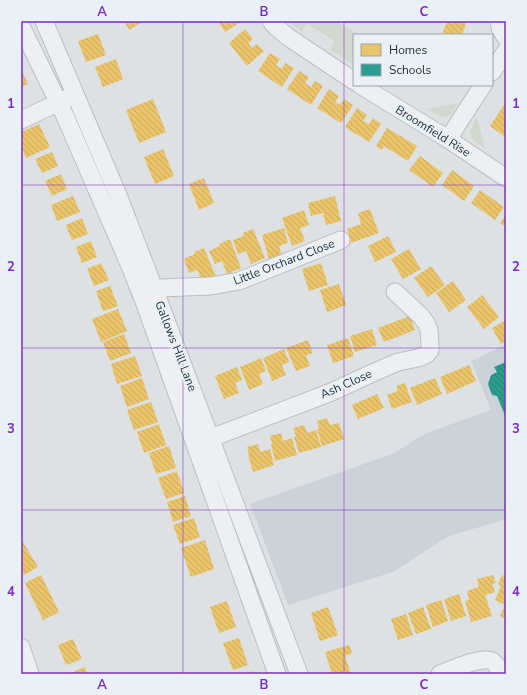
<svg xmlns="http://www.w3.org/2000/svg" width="527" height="695" viewBox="0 0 527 695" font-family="'Nunito Sans',sans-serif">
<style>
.built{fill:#cbd2d8}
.grass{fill:#d1d8ce}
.homes{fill:url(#homes-back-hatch)}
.schools{fill:url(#schools-back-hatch)}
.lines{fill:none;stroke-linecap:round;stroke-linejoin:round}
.minor-casing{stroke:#bcbfc2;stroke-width:19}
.minor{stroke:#edeff1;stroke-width:17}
.grid{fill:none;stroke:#7b2cbf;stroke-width:1;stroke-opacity:0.55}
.labels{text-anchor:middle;stroke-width:4;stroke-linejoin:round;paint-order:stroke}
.street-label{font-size:12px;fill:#24333e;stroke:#eaf1f5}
.neatline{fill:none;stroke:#7b2cbf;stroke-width:1.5}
.grid-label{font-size:13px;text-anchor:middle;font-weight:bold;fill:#7b2cbf}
</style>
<defs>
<pattern id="homes-back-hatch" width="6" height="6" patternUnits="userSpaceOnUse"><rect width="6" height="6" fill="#e9c46a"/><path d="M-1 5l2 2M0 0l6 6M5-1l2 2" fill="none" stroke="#c8a95d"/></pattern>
<pattern id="schools-back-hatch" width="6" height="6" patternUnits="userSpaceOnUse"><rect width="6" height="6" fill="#2a9d8f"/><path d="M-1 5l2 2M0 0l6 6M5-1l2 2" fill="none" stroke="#248176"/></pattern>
</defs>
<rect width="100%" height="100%" fill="#dee1e4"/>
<path class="built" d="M506,344V518L500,521L449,536L393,572L288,605L250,504L395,453L414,440L429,432L491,410L471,361Z"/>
<path class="grass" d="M288,21H336L359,35H354V58L351,63L330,49L335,41L307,24L302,32Z
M458,103C456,107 454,111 451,114C444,121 433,113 427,109Z
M477,117L485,149L471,138L470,130Z"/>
<path class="homes" d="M124,21H144L129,30Z
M218,21H242L225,32Z
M447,21H467L462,35H442Z
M245,29L253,39L248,43L252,48L257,44L264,51L247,66L229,43Z
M98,34L106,55L86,62L78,41Z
M270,53L280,59L276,65L282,69L285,63L294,68L282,87L258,71Z
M116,59L123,79L103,87L95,67Z
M21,69L28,84L21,87Z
M299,71L309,77L305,83L311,87L315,81L323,86L311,105L287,89Z
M329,89L339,96L335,102L340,105L344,99L353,105L341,123L317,108Z
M153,99L166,132L139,143L126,110Z
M506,102V132L504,136L490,126Z
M357,108L367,115L363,121L369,124L373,118L381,124L369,142L345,127Z
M39,124L50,147L26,158L21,146V132Z
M387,128L417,146L408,161L384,146L382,150L376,146Z
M163,149L174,176L155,184L144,157Z
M52,152L58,166L42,173L35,159Z
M420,156L443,173L433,187L409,170Z
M452,170L474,186L464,201L442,185Z
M61,174L67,189L52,196L45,181Z
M204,178L214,203L199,210L189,184Z
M480,190L504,207L495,220L471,203Z
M73,196L80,212L57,221L51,205Z
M335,196L341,221L326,225L323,213L311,216L308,203Z
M370,209L379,233L351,243L347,229L361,224L358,213Z
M304,210L309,225L300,228L305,241L292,246L282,218Z
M506,215V227L500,223Z
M82,218L88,234L72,240L66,225Z
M284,228L288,243L279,246L283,260L270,263L262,235Z
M253,229L265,258L251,264L246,251L238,254L233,240L244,236L243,233Z
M388,236L396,252L375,262L368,246Z
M230,239L241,268L227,274L222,261L215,264L209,251L220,246L219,244Z
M91,241L97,257L82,263L76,247Z
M204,248L216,277L202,282L197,270L189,273L184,259L195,254L194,252Z
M409,249L421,269L403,279L391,259Z
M101,263L109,280L94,286L87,269Z
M321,263L328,285L309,291L302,269Z
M431,266L445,285L428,297L414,278Z
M453,281L466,300L449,312L436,293Z
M339,284L346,305L327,312L320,290Z
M110,286L118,306L103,311L96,291Z
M482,295L499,317L484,329L467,307Z
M118,309L127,331L101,342L92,319Z
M410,316L415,330L384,342L378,328Z
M506,320V341L501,344L492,328Z
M372,329L377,345L355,352L350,336Z
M124,334L131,353L110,361L103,342Z
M348,338L354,356L333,363L327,345Z
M308,340L313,353L306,355L310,366L296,371L286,348Z
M284,349L289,362L282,365L286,375L272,381L263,358Z
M135,356L142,376L117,384L111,364Z
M261,358L266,371L259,374L263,384L249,390L240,367Z
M469,365L476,381L447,394L440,377Z
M237,367L242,380L235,383L239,393L224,399L215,376Z
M142,378L149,399L127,407L120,386Z
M435,378L442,394L417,405L410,388Z
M405,383L412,402L392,409L387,395L398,391L396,386Z
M377,394L384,408L358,419L352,405Z
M151,402L158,422L134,430L127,410Z
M327,418L330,425L339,423L344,439L322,446L317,429H319L317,421Z
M159,424L166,445L144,453L137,432Z
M304,425L307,433L316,430L321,447L299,453L294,437L296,436L293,428Z
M281,433L283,441L292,438L297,455L275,461L271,445L272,444L270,436Z
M258,444L260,452L270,449L274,465L253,472L248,455H249L247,447Z
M169,446L176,468L156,474L149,453Z
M177,471L184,493L166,499L158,478Z
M185,496L191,516L173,522L167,502Z
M194,518L200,537L180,544L173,525Z
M205,540L214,569L191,577L181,548Z
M23,542L38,567L24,575L21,570V544Z
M41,575L59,612L43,620L25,583Z
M493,575L496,583L492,584L495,592L485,595L492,616L471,622L465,601L469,600L467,591L479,587L477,579Z
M502,575L506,577V619L500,616L505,605L495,600L501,586L498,584Z
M459,594L466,616L451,621L444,599Z
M441,600L448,621L433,627L426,605Z
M227,601L236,627L219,633L210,607Z
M328,607L338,635L320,641L311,613Z
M423,607L431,629L416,634L408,613Z
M406,614L413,635L398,640L391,619Z
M239,638L248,665L233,670L223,643Z
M73,639L82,659L66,665L58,645Z
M349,645L352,653L345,656L351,674H332L325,652Z
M85,667L87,674H68Z
M254,671L255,674H245Z"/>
<path class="schools" d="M506,362V418L497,396L492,395L488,384L491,375L497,372L494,367Z"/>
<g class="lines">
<g class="minor-casing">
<path id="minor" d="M44,21L118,195L155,291L299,674
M271,21L275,26L288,37L354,81
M499,21L500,28L506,38
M21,26L65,116L130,266L145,304L277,674
M492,72L506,51
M360,85L448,139L506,178
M21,120L68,98
M448,139L483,85
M155,291L161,288L211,286L239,281L341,240
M211,438L329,393L377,371L398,362L418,358L423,356L427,354L430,350V344L429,330L426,323L421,316L395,292
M21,647L30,674
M440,674C451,670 481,656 492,661C497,664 499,670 502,674"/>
</g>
<use href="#minor" class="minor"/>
</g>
<path class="grid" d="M183,21V674M344,21V674M21,185H506M21,348H506M21,510H506"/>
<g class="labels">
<g class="street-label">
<text transform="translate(433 131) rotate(32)" y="4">Broomfield Rise</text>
<text transform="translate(284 262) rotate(-21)" y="4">Little Orchard Close</text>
<text transform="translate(176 346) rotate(69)" y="4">Gallows Hill Lane</text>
<text transform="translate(346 384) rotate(-24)" y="4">Ash Close</text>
</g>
</g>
<rect width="527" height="695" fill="none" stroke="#eaf1f5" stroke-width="44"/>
<rect x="353" y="34" width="140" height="52" fill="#eaf1f5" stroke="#9ba5ac"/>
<rect x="361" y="44" width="20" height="12" fill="#e9c46a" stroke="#9ba5ac"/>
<text x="389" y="54" font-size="12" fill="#24333e">Homes</text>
<rect x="361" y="64" width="20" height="12" fill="#2a9d8f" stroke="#9ba5ac"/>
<text x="389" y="74" font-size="12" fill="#24333e">Schools</text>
<rect x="22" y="22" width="483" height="651" class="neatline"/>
<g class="grid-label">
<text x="102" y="16">A</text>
<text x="264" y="16">B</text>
<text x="424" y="16">C</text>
<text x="11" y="108">1</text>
<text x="516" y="108">1</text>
<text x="11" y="271">2</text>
<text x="516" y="271">2</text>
<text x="11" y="433">3</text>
<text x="516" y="433">3</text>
<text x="11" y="596">4</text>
<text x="516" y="596">4</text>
<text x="102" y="689">A</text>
<text x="264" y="689">B</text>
<text x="424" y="689">C</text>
</g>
</svg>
